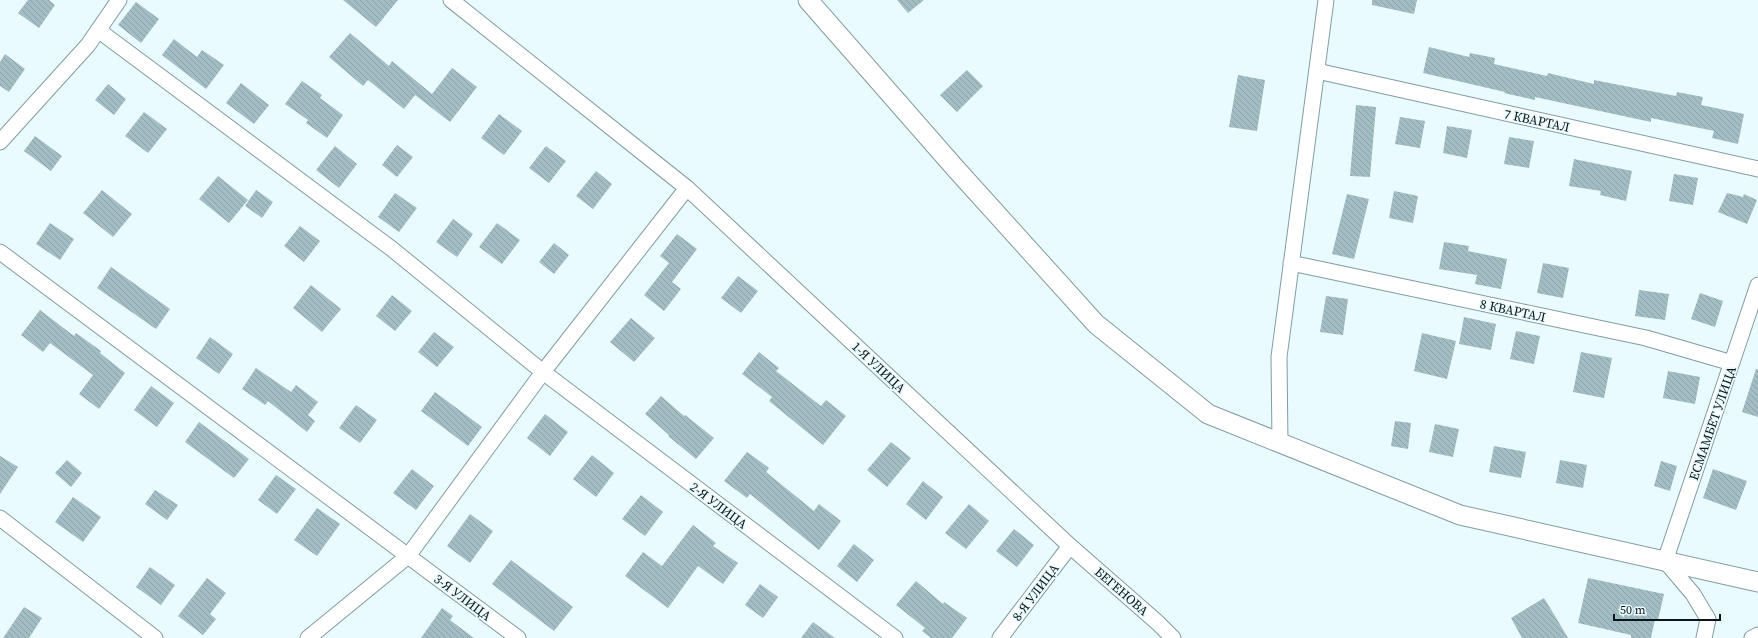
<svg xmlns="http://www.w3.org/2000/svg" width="1758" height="638" viewBox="0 0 1758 638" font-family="'Source Serif 4',serif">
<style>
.building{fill:url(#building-back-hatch)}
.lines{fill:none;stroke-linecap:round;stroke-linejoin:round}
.minor-casing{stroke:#819ca2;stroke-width:17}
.major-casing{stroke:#819ca2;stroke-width:21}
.minor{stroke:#fff;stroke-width:15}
.major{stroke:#fff;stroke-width:19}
.labels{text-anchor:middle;stroke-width:3.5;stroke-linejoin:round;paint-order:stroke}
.street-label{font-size:13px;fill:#0b1517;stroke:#eafbff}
</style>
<defs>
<pattern id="building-back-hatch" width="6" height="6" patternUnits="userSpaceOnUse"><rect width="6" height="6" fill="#a2bec4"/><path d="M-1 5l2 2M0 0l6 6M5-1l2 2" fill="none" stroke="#8aa2a8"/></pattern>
</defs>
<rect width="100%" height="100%" fill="#eafbff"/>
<path class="building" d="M28,0H49L55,5L39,28L18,13Z
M343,0H398L376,27Z
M897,0H924L908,13Z
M1372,0H1417L1414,14L1372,5Z
M136,2L159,19L141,43L118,25Z
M350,33L389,66L392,61L432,94L452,68L477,87L450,122L415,95L404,109L368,80L363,86L329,57Z
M174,39L197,57L202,50L224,65L206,89L162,55Z
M1429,47L1469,57L1470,53L1495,58L1494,64L1547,76L1548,73L1594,84V80L1676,96L1677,92L1703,97L1701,105L1744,114L1738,144L1712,138L1714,131L1651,118V122L1535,97V100L1504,93L1505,92L1423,73Z
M5,54L25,69L9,92L0,86V62Z
M967,70L983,86L957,112L940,95Z
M1238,75L1265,80L1257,131L1229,127Z
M302,81L322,95L320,98L343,115L327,138L306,123L308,120L285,104Z
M241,83L269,105L254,124L226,103Z
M108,84L126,99L114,115L95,100Z
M1356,105L1376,107L1370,177L1350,176Z
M144,112L167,129L148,153L125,136Z
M499,114L522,131L504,155L481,138Z
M1400,117L1425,121L1420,148L1395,144Z
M1447,126L1472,130L1467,158L1443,153Z
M35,136L62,156L51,171L24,151Z
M1509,137L1534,141L1529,168L1504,164Z
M397,145L413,157L397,177L382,165Z
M335,146L357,164L339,188L316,170Z
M546,146L566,161L549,183L529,168Z
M1574,159L1632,171L1626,201L1600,195L1601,191L1569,186Z
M596,171L612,184L593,209L576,196Z
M1674,174L1698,178L1693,205L1669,201Z
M218,176L248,200L229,223L199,199Z
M102,190L132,214L113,237L83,213Z
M256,190L273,202L262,218L245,206Z
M1394,191L1418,196L1413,223L1389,218Z
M395,193L417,208L399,232L378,217Z
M1727,193L1743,197L1744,194L1757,200L1747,224L1718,212Z
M1347,194L1369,199L1354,259L1332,254Z
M453,219L473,234L457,257L436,242Z
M50,223L74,239L60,260L36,244Z
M497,223L520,240L502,264L479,247Z
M300,226L320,241L304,262L284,246Z
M677,234L697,249L672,282L681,289L664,311L644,295L669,263L660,256Z
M1444,242L1469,246L1468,251L1507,259L1501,289L1475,284L1477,275L1439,269Z
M554,243L569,255L554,274L539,262Z
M1543,263L1569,268L1563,298L1537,293Z
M111,267L170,309L156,329L97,288Z
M738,276L758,291L741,313L721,298Z
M311,285L341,309L322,332L293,308Z
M1639,290L1669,294L1665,320L1635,316Z
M1700,293L1723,301L1715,327L1691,319Z
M392,295L412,311L395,331L376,316Z
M1326,296L1348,299L1343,335L1320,332Z
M40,310L74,336L76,333L101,351L100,353L125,373L99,409L79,394L93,375L50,343L43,352L21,335Z
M1464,317L1496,324L1491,350L1459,344Z
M631,318L655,338L634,362L610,342Z
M1516,331L1540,336L1534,364L1510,359Z
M434,332L454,347L437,367L418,352Z
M1422,333L1456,341L1447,379L1414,371Z
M210,337L233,354L219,374L196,358Z
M759,352L779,368L776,371L821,406L826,400L846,416L823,445L769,401L772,397L742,374Z
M1581,352L1612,358L1604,398L1573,392Z
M256,368L291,392L296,385L318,402L308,415L315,421L307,432L268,401L265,405L242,389Z
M1756,369H1758V417L1742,412Z
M1668,371L1700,377L1695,404L1663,398Z
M151,386L174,403L157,427L134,410Z
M435,392L482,427L468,446L421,411Z
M661,396L684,416L685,415L714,438L696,459L668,436L669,435L645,414Z
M356,405L377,420L360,443L339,428Z
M545,414L568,432L550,456L527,438Z
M1395,421L1411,423L1408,449L1391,446Z
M199,422L249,459L234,478L185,442Z
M1435,424L1459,429L1453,457L1429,452Z
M891,442L911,458L887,487L867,470Z
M1494,446L1526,452L1521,478L1489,472Z
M747,452L769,468L766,472L814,511L819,504L841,521L819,550L750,494L747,498L724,481Z
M592,455L614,473L596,497L573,479Z
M0,456L18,467L0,494Z
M67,460L82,473L71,487L55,473Z
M1560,460L1587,465L1583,488L1556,483Z
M1661,461L1677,466L1670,491L1654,486Z
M412,469L434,486L416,510L393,493Z
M1713,469L1747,481L1736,510L1703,498Z
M276,475L296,489L277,514L258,500Z
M923,481L943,497L926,520L906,504Z
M155,490L178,505L167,520L145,504Z
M641,495L663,512L645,536L622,519Z
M73,497L101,517L83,542L55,522Z
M969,504L989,521L966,549L945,533Z
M317,508L340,524L317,556L294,540Z
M470,514L493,531L470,563L447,546Z
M693,525L716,543L713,546L738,563L723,584L698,566L668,608L625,576L643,552L662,566Z
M1014,529L1034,545L1017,567L996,551Z
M854,544L874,560L857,582L837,566Z
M511,560L573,607L554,631L492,584Z
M150,567L175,585L161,605L136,587Z
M207,578L226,593L210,614L216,619L203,635L178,616Z
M1588,578L1664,594L1658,620L1655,619L1651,638H1631V635L1578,623Z
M916,581L943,604L944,602L967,618L952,638H931L922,631L925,628L896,605Z
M760,584L778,597L763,618L745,605Z
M1544,598L1555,616L1568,638H1522L1511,618Z
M24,607L42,618L29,638H3Z
M442,608L453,616L450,620L474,638H421Z
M813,622L835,638H801Z"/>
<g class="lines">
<g class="minor-casing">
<path id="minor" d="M451,0L687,188L1070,546L1158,623L1173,638
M98,30L392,249L543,372L895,638
M1317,71L1758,169
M0,142L88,45L119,0
M0,252L518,638
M1291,263L1646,338L1732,363
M1280,443L1279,357L1326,0
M0,518L155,638
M308,638L408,556L543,372L687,188
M1000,638L1070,546
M1704,638L1708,619L1693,594L1665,561L1758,285
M1752,638L1758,635"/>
</g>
<g class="major-casing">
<path id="major" d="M808,0L956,169L1096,324L1208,414L1460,515L1758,582"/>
</g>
<use href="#minor" class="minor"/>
<use href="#major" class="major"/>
</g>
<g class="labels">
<g class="street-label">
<text transform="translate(1537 120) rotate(12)" y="5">7 КВАРТАЛ</text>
<text transform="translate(1513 310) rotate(12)" y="5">8 КВАРТАЛ</text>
<text transform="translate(879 367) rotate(43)" y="5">1-Я УЛИЦА</text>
<text transform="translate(1712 423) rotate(-71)" y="5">ЕСМАМБЕТ УЛИЦА</text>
<text transform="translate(719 505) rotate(37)" y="5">2-Я УЛИЦА</text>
<text transform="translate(1122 591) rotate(41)" y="5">БЕГЕНОВА</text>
<text transform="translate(1035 592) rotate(-53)" y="5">8-Я УЛИЦА</text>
<text transform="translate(463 597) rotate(37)" y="5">3-Я УЛИЦА</text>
</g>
</g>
<path d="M1614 614v6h106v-6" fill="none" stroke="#0b1517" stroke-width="2"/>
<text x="1620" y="614" font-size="12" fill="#0b1517" stroke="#eafbff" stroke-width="3" paint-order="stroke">50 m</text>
</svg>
